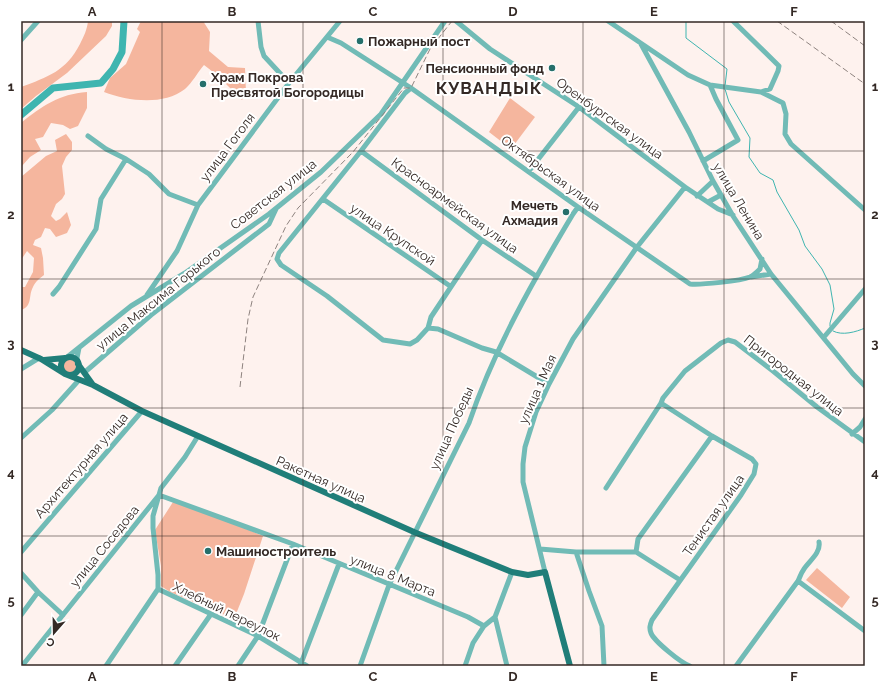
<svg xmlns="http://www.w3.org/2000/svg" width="886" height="687" viewBox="0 0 886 687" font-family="Raleway,sans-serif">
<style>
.green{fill:#f5b69e}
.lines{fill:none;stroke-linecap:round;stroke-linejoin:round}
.stream{stroke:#3fb5b0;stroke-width:1}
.river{stroke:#3fb5b0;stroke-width:7}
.minor{stroke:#71bbb6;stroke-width:5}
.major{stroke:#207e79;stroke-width:6}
.rail{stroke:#8e837f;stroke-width:1;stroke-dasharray:6 3;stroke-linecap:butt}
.grid{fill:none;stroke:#342925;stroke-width:1;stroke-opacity:0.55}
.poi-dot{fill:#256f6b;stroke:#fff;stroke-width:1.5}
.labels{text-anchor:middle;stroke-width:4;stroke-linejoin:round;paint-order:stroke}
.poi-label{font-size:13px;font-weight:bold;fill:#342925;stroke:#fff;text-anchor:start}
.street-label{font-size:13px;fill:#342925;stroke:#fff}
.district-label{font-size:17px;font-weight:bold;letter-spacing:1px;fill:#342925;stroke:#fff}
.neatline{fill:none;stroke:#342925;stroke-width:1.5}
.grid-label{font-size:13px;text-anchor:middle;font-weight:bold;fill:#342925}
</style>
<rect width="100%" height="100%" fill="#fef2ee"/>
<path class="green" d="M88,21H112V26L106,36L67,73L36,96L21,109V87C48,77 66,71 80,44C84,36 87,30 88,21Z
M141,21H203L210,32L209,51L228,67L245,68L246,93L242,100L217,75L204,65C198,72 192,83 185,89C163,106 128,101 104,92L110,78L126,64L140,32L137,29Z
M87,92V108L78,126L70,129L63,125L51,123L43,137L35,139L41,150L30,157L21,167V123C42,106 59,94 87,92Z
M510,98L535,117L511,149L489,132Z
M66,134L72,142V150L66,157L62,166L65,194L62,199L56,204L51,216L56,221L60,219L67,212L71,225L67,233L56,237L50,229L45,228L41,237L35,240L33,245L41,248L43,258L44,275C40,278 35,282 33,287C28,296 33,306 21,310V287H25L33,272L34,258L27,251L21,260V177L46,156L57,151L55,140Z
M62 366a7 7 0 1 1 14 0a7 7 0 1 1-14 0Z
M173,502L190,506L263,536L244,594L234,619L170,592L161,586V566L155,530Z
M817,568L850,597L842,608L806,580Z"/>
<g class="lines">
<path class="stream" d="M686,21V38L727,69L725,86
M725,89L729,102L750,138L749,157L760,173L773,180L777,192L799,230L805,246L822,269L830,285L834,309L830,323V326
M833,331C842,336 856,332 865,328"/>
<path class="river" d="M21,115L53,88L101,83L113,69L122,52L124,21"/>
<path class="minor" d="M258,21L261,47L264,56L289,83
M456,21L490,49L579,107L685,187L718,209L733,215
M608,21L688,75L710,85L761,92L783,103L786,114L785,134L791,144L865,210
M733,21L779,66L778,71L770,89L761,92
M327,37L341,43L411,88L578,207L690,284C701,285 740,281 750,277C754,275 757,272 760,269L762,259
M21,40L38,21
M641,44L689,132L713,181L733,216L771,274L853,374L865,386
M411,88L405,93L361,151L279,253L277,259L281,265L327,296L383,340L410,344L417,340L428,328L438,329L482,348L496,352L549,384
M88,136L106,149L126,159L149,174L169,194L198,205
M361,151L482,240L536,276
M703,161L738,140L716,99L710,85
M529,171L579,107
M697,196L713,181
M323,199L450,286
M708,202L721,195
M751,277L771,274
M53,294L59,287L96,229L101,199L126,159
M147,295L177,251L198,205L289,83L340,21
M428,328L431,317L482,240
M824,337L865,289
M66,358L131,306L185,273L269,214L321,172L381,114L445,21
M78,364L77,358L79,348
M21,369L39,358
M85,372L151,315L269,224L276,209
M852,434L860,427L865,419
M21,438L52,410L79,380
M606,488L661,403
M540,549L576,552H636L680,580
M21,552L142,411
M576,552L589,591L602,626L604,666
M636,552L638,539L712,436
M545,572L523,482V464L525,447L536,412L549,384L573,339L637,247L685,187
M21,573L38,592L63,615
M798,581L865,631
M158,589L258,636L307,666
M21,615L38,592
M495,617L507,666
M22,666L159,495L161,488L185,457L198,436
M106,666L158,589V575L153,528V516L159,495L293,544L468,617L484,626
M175,666L211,614
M238,666L258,636L293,544
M300,666L339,564
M360,666L389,585L469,423C494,349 533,281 573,214L578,207
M465,666L473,643L484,626L495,617L512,572
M690,666C681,663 654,641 651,633C649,628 650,625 652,620L741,495L754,474L756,464L752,459L712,436L661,403L663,398L685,371L721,343L728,340L735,342L773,371L817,407L865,442
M736,666L798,581C800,577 801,573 804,569C809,561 821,553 819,542"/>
<path class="major" d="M21,350L41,359L65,374L93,385L142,411L414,532L512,572L528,575L545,572L570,666
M61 366a9 9 0 1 1 18 0a9 9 0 1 1-18 0Z
M44,360L65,358
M78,364L93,385"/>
<path class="rail" d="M777,21L865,84
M831,21L865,46
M240,387L248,319L253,297L286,226L298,208L353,152L404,88H411L430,49L452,21"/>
</g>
<path class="grid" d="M162,21V666M303,21V666M443,21V666M583,21V666M724,21V666M21,151H865M21,279H865M21,408H865M21,536H865"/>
<g class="poi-dot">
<circle cx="360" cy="41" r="4"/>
<circle cx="552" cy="68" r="4"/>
<circle cx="203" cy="84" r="4"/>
<circle cx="566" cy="212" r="4"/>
<circle cx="208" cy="551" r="4"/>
</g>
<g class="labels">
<g class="poi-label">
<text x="368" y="46">Пожарный пост</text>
<text x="544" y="73" text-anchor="end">Пенсионный фонд</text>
<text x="211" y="82">Храм Покрова<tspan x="211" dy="15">Пресвятой Богородицы</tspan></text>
<text x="558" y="210" text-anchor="end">Мечеть<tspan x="558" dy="15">Ахмадия</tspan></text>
<text x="216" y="556">Машиностроитель</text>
</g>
<g class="street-label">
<text transform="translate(610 118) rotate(36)" y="5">Оренбургская улица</text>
<text transform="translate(227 147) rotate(-53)" y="5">улица Гоголя</text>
<text transform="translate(551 173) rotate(36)" y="5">Октябрьская улица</text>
<text transform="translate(273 194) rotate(-38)" y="5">Советская улица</text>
<text transform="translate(739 201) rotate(59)" y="5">улица Ленина</text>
<text transform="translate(455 205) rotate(36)" y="5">Красноармейская улица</text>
<text transform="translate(393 234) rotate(34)" y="5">улица Крупской</text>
<text transform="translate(158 298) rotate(-39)" y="5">улица Максима Горького</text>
<text transform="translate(794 375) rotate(38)" y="5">Пригородная улица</text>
<text transform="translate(537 389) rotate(-66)" y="5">улица 1 Мая</text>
<text transform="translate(451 428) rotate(-66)" y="5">улица Победы</text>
<text transform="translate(81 465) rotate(-49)" y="5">Архитектурная улица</text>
<text transform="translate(321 479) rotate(24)" y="5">Ракетная улица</text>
<text transform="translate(713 515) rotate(-55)" y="5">Тенистая улица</text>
<text transform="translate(104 546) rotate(-51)" y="5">улица Соседова</text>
<text transform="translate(393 575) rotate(22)" y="5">улица 8 Марта</text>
<text transform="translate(227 611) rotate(26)" y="5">Хлебный переулок</text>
</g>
<g class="district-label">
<text x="489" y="94">КУВАНДЫК</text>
</g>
</g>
<rect width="886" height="687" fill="none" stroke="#ffffff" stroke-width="44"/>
<g transform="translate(54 633) rotate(200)" stroke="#ffffff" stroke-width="3" paint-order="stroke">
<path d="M0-3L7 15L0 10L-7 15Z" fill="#342925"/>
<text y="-6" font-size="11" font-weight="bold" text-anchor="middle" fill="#342925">С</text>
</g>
<rect x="22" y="22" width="842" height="643" class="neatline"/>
<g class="grid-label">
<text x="92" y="16">A</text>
<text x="232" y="16">B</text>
<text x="373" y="16">C</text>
<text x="513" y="16">D</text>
<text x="654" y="16">E</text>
<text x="794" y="16">F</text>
<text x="11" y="91">1</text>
<text x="875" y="91">1</text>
<text x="11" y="219">2</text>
<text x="875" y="219">2</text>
<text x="11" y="348">3</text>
<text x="875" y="348">3</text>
<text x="11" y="477">4</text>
<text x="875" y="477">4</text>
<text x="11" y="605">5</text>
<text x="875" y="605">5</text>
<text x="92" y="681">A</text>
<text x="232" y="681">B</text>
<text x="373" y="681">C</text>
<text x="513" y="681">D</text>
<text x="654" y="681">E</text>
<text x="794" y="681">F</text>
</g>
</svg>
